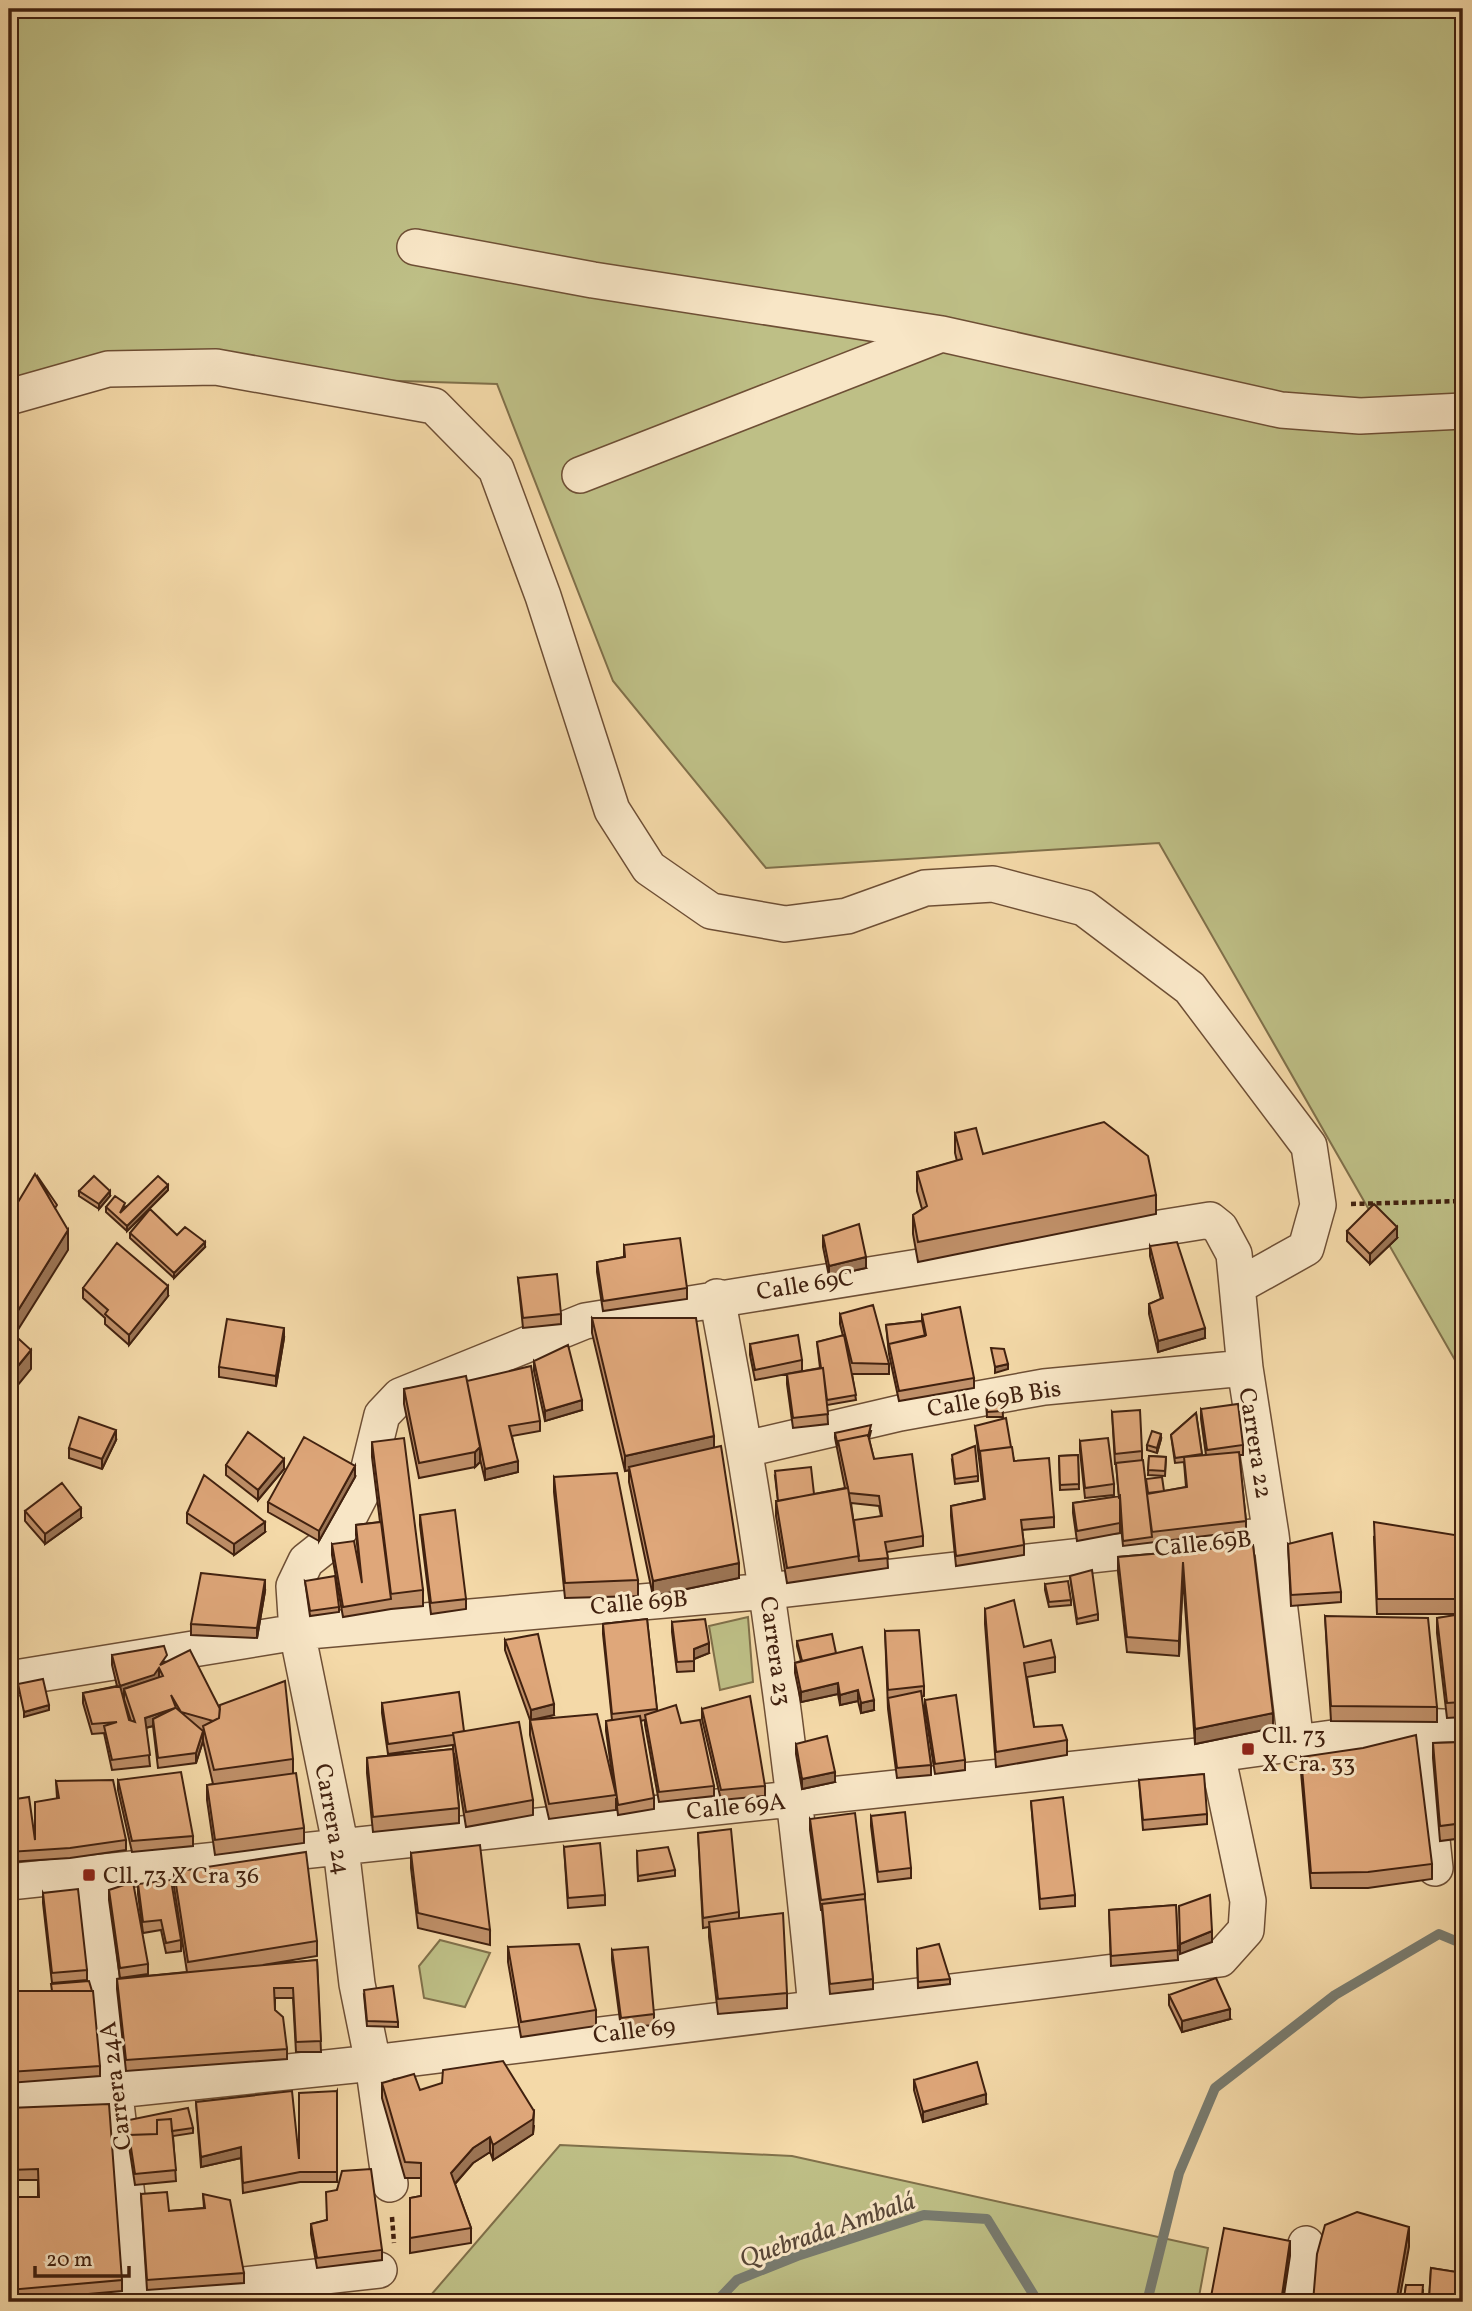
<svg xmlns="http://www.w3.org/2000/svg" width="1472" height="2311" viewBox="0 0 1472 2311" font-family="Vollkorn,serif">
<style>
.green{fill:#bebf86;stroke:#80704a;stroke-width:2}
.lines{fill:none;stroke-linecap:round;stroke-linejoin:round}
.stream{stroke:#797c70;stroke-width:10}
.minor-casing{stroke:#6e4f35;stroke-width:38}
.path{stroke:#41210f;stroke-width:4.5;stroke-dasharray:5 3.5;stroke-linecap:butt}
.minor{stroke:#f8e6c6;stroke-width:35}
.wall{fill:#c09069;stroke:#41210f;stroke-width:2;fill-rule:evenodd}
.shaded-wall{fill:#9c7555;stroke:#41210f;stroke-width:2}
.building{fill:#dfa77a;stroke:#41210f;stroke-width:2;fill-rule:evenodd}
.poi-dot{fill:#8f2418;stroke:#f8e6c6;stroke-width:2.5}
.labels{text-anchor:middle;stroke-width:6;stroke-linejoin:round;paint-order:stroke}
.street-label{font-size:24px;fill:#41210f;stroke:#f8e6c6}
.poi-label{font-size:24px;fill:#41210f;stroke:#f8e6c6;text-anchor:start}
.water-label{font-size:26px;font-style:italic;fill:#584737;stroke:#f8e6c6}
</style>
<rect width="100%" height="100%" fill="#f4d9a8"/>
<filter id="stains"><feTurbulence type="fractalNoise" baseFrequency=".00286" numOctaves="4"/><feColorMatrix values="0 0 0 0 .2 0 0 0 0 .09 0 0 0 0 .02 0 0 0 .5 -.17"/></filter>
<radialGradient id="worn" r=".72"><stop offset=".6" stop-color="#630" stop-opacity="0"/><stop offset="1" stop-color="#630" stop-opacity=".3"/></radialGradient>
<path class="green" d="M9,9H1463V1374L1159,843L766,868L613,681L497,384L109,372L9,406Z
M748,1617L753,1682L720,1690L709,1626Z
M440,1940L490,1953L465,2007L424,1998L419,1966Z
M560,2145L792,2156L1208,2248L1198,2302H430L431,2295Z"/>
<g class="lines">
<path class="stream" d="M716,2302L737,2280L797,2256L924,2215L987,2219L1038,2302
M1147,2302L1179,2173L1215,2088L1335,1995L1439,1934L1463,1944"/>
<g class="minor-casing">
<path id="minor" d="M415,247L593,280L942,334L1281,410L1360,416L1463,411
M9,397L108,369L216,367L434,406L496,469L543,596L612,810L649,868L711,911L785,924L847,916L925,888L993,884L1084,908L1190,988L1309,1146L1318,1205L1306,1248L1238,1286
M580,475L939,335
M717,1297C762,1533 794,1769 816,2008
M746,1449L900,1413L1044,1387L1245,1368
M9,1679L297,1632L768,1591L1271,1535
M1420,1726L1435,1868
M89,1875L139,2298
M9,1882L1217,1754L1420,1726L1463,1728
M9,2097L116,2090L373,2063L1220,1959L1246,1930L1248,1901L1217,1754
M390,2184L373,2063L357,1984L341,1848L297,1632L294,1586L306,1561L330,1542L348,1519L364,1488L382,1415L400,1396L585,1321L1210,1220L1220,1228L1234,1254L1245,1368L1271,1535L1296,1744
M91,2302L379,2270
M1301,2302L1306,2244"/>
</g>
<path class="path" d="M1351,1204L1463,1201
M392,2217L394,2243"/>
<use href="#minor" class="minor"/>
</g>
<path class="wall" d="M955,1133L983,1154L1156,1195V1214L918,1262L913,1234V1215L922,1209L917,1191V1172L957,1161L955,1153Z
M168,1190L127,1231L106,1212V1207H125Z
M79,1191L110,1196L99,1209L79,1196Z
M1347,1231L1397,1238L1370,1264L1347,1241Z
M130,1233L177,1235L205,1247L174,1278L130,1238Z
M823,1236L866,1268L829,1276L823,1247Z
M624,1245L687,1288V1299L603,1311L597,1272V1262L624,1257Z
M1150,1246L1205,1338L1158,1352L1149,1314V1304L1161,1299L1150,1256Z
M518,1278L561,1314V1324L523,1328Z
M83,1288L168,1296L129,1345L105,1324V1318L83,1298Z
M840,1314L889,1364V1374H852L856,1400L827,1405L828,1424L793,1428L787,1384V1374L820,1368L817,1342L843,1336L840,1324Z
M922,1315L974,1378V1388L899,1401L889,1354L886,1325L922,1321Z
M592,1318L714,1448L739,1578L653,1596L629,1482V1470L625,1471L592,1333Z
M284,1338L276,1386L219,1377V1367Z
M750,1344L802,1360V1371L755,1380L750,1355Z
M534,1361L582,1410L545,1421L534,1371Z
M467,1381L540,1421V1431L512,1436L518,1472L485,1480L480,1459V1462L475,1467L419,1478L404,1404V1389Z
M1002,1399L1003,1417H987L986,1400Z
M1201,1409L1243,1445V1455H1239L1246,1521V1531L1123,1546L1120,1516V1533L1077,1541L1073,1513V1503L1119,1497L1116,1464H1115L1112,1412L1142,1451V1460L1147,1493L1146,1479L1164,1491L1186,1487L1184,1462L1175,1463L1171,1435L1196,1413L1202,1456L1206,1455L1201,1419Z
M975,1426L1011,1447L1014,1461L1054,1517V1527L1022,1530L1024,1545V1555L956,1566L951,1516V1506L984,1499Z
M871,1431L869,1439L874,1459L923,1536V1546L887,1552L888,1568L787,1583L776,1516V1501H778L775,1476L814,1494L845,1488L835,1438V1433ZM851,1503L879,1506L881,1516L854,1525Z
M1161,1439L1157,1453L1147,1450V1445Z
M116,1440L102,1469L69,1458V1448Z
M1080,1441L1114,1484V1495L1085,1498L1080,1451Z
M372,1442L423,1590V1606L391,1609L343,1617L332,1555V1544L360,1570L356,1535V1525L380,1522L372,1457Z
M1078,1455L1079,1489L1060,1490L1059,1456Z
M1149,1456L1166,1457L1165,1476L1148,1475Z
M952,1460L978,1476V1481L955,1484Z
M226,1465L284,1469L258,1500L226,1475Z
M355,1477L319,1541L268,1512V1502Z
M554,1477L638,1580V1596L565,1598L554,1492Z
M25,1511L81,1518L45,1544L25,1521Z
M187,1513L265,1532L234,1555L187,1523Z
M420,1515L466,1599V1609L431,1614L420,1525Z
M1374,1537L1461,1551L1457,1614H1377Z
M1288,1544L1341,1592V1602L1291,1606Z
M1253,1545L1273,1728L1195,1744L1183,1577L1179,1656L1127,1652L1118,1572V1557Z
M1070,1576L1098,1614V1620L1077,1624Z
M305,1581L339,1607V1612L310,1616Z
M1045,1584L1071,1600V1605L1049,1607L1045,1590Z
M265,1591L257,1638L191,1635V1624Z
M985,1609L1024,1647L1055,1657V1672L1027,1677L1034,1727L1067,1740V1755L996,1767L985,1624Z
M1325,1616L1437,1707V1722L1331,1721Z
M1463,1616V1717L1447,1718L1437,1633V1618Z
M647,1619L657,1711L681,1723L714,1786V1796L659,1802L645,1725V1720L640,1721L654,1798V1809L618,1815L616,1798V1810L549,1819L530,1735V1720L505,1650V1640L554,1715L535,1719L614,1788L606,1731V1721L612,1720L603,1634V1624Z
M672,1622L709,1653L694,1659V1671L677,1672L672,1632Z
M885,1631L924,1686V1696L921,1697L931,1765V1775L897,1778L888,1709Z
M797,1641L836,1653L874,1710L861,1713L858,1701L840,1705L838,1694L801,1702L795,1673V1663L801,1661L797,1646Z
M112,1655L167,1662L220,1709L293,1759V1773L304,1828V1843L215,1855L207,1800V1785L213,1784L203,1741L196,1763L158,1768L153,1726L146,1728L150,1766L112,1770L104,1733L92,1734L83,1703V1693L117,1686L112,1665ZM122,1695H124V1699L131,1721L129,1720Z
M925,1700L965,1760V1770L935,1774L925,1710Z
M382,1703L464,1731L533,1800V1815L466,1827L454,1753L459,1808V1823L373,1832L367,1773V1758L453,1749V1745L388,1754L382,1713Z
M702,1709L765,1786V1796L721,1800L702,1719Z
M1463,1742V1838L1440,1841L1433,1758V1743Z
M796,1744L835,1782L802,1789L796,1754Z
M1301,1757L1432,1864V1879L1368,1888H1311L1301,1772Z
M118,1780L193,1836V1846L132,1852L118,1790Z
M1139,1780L1207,1814V1824L1143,1830Z
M56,1781L126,1840V1850L70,1858L9,1862V1800L35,1840L57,1798Z
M1031,1801L1075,1895V1906L1040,1909Z
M871,1816L911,1868V1878L878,1882L871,1826Z
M810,1819L865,1894V1904L873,1979V1989L830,1994L822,1910H821L810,1830Z
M698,1833L739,1912V1918L787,1993V2008L718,2014L709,1937V1927L703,1928Z
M564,1847L605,1895V1905L568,1908Z
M637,1851L675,1870V1876L638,1881Z
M411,1853L490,1930V1945L418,1928L411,1868Z
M174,1872L317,1941V1956L263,1965L317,1960L321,2052H296L293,1998H275V2010L287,2049V2059L126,2071L117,1989V1979L187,1972L174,1887Z
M138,1884L181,1940V1951L166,1953L161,1930L143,1933L138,1894Z
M109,1890L148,1964V1974L120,1978L109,1900Z
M43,1893L87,1970V1980L52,1983L43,1903Z
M1176,1905L1178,1960L1111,1966L1109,1910Z
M508,1947L596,2010V2026L521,2037L508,1962Z
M917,1949L950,1979V1984L918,1988Z
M612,1950L654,2014V2025L621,2028L612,1960Z
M15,1991L100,2066V2076L9,2083V2018L16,2017Z
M364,1995L398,2022V2027L367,2026Z
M1169,1995L1230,2019L1182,2032L1169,2005Z
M914,2080L986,2104L923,2122L914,2090Z
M382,2083L420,2090L534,2126L533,2134L493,2160L490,2152L473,2163L455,2184L471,2228V2243L410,2253V2198L421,2196V2178H405L382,2098Z
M337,2091V2182H300L243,2193L241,2158L201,2167L196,2102L299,2159Z
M9,2108L122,2280V2291L9,2301V2197H38V2180H9Z
M129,2120L193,2128V2133L173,2136L176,2181L135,2185L129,2146Z
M337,2190L382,2250V2260L317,2268L311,2234V2224L327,2220Z
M141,2194L169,2211L204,2208L203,2194L244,2273V2283L147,2290Z
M1431,2268L1463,2273V2302H1429Z
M1406,2285L1423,2290L1422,2302H1404Z"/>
<path class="shaded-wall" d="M168,1185V1190L127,1231V1226Z
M110,1191V1196L99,1209V1204Z
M1397,1227V1238L1370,1264V1254Z
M68,1230V1250L9,1344V1325Z
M205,1242V1247L174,1278V1273Z
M866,1257V1268L829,1276V1266Z
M168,1286V1296L129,1345V1335Z
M284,1328V1338L276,1386V1376Z
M1205,1328V1338L1158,1352V1341Z
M31,1350V1369L9,1396V1377Z
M1008,1364V1369L995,1373V1367Z
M582,1400V1410L545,1421V1411Z
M116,1430V1440L102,1469V1459Z
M1161,1434V1439L1157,1453V1448Z
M714,1436V1451L625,1471V1456Z
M17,1438V1443L9,1450V1445Z
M480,1447V1462L475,1467V1452Z
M284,1459V1469L258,1500V1490Z
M518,1461V1472L485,1480V1469Z
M355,1466V1477L319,1541V1531Z
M81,1508V1518L45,1544V1534Z
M265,1522V1532L234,1555V1544Z
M1461,1536V1551L1457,1614V1599Z
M1183,1562V1577L1179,1656V1641Z
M739,1563V1578L653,1596V1581Z
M265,1580V1591L257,1638V1628Z
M709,1643V1653L694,1659V1649Z
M159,1668V1678L124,1689V1695L120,1696V1686Z
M838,1683V1694L801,1702V1692Z
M858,1690V1701L840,1705V1695Z
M874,1700V1710L861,1713V1703Z
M554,1704V1715L531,1720V1710Z
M49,1705V1710L24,1717V1712Z
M175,1708L153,1719V1726L145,1728V1718Z
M1273,1713V1728L1195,1744V1729Z
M203,1731V1741L196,1763V1753Z
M835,1772V1782L802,1789V1779Z
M1212,1931V1942L1180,1954V1944Z
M1230,2009V2019L1182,2032V2021Z
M986,2094V2104L923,2122V2112Z
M534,2111L533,2134L493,2160V2145Z
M490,2137V2152L473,2163L451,2188V2173L473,2148Z
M241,2147V2158L201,2167V2157Z
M1409,2227V2247L1399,2302H1396Z
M1290,2241V2256L1283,2302H1281Z"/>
<path class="building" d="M1104,1122L1148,1156L1156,1195L918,1242L913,1215L927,1206L917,1172L962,1159L955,1133L976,1128L983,1154Z
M35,1174L68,1230L9,1325V1217Z
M94,1176L110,1191L99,1204L79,1191Z
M158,1176L168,1185L127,1226L106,1207L115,1196L125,1203L120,1213Z
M38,1177L57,1205L55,1208L38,1178Z
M1374,1204L1397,1227L1370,1254L1347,1231Z
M150,1209L177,1235L185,1227L205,1242L174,1273L130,1233Z
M859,1224L866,1257L829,1266L823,1236Z
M680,1238L687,1288L603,1301L597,1262L625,1257L624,1245Z
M1177,1242L1205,1328L1158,1341L1149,1304L1163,1298L1150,1246Z
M117,1243L168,1286L129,1335L105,1314L108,1310L83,1288Z
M557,1274L561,1314L523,1318L518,1278Z
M873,1305L889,1364L852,1363L840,1314Z
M960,1307L974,1378L899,1391L889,1344L926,1335L922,1315Z
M592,1318H696L714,1436L625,1456Z
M227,1319L284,1328L276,1376L219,1367Z
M922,1321L925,1336L889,1344V1349L886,1325Z
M9,1330L31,1350L9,1377Z
M798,1335L802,1360L755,1370L750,1344Z
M844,1335L856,1395L827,1400L823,1368H821L817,1342Z
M568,1345L582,1400L545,1411L534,1361Z
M991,1348L1004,1349L1008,1364L995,1367Z
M531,1366L540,1421L509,1426L518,1461L485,1469L467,1381Z
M823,1368L828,1414L793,1418L787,1374Z
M466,1376L480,1447L475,1452L419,1463L404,1389Z
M1002,1399L1003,1411L987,1412L986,1400Z
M1238,1404L1243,1445L1207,1450L1201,1409Z
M1140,1410L1142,1451L1115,1454L1112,1412Z
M1196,1413L1202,1454L1175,1458L1171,1435Z
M79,1417L116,1430L102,1459L69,1448Z
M1006,1418L1011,1447L980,1451V1456L975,1426Z
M871,1425L868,1437V1435L838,1441V1446L835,1433Z
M1152,1431L1161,1434L1157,1448L1147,1445Z
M9,1432L17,1438L9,1445Z
M248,1432L284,1459L258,1490L226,1465Z
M868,1435L874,1459L912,1454L923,1536L885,1542L888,1558L859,1561L854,1520L882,1516L879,1496L849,1493L838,1441Z
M304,1437L355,1466L319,1531L268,1502Z
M404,1438L423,1590L391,1594L372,1442Z
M1108,1438L1114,1484L1085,1488L1080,1441Z
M721,1446L739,1563L653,1581L629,1467Z
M975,1446L978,1476L955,1479L952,1455Z
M1012,1447L1014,1461L1049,1458L1054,1517L1021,1520L1024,1545L956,1556L951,1506L985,1499L980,1451Z
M1239,1452L1246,1521L1152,1532L1147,1494L1187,1487L1184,1457Z
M1078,1455L1079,1484L1060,1485L1059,1456Z
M1149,1456L1166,1457L1165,1471L1148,1470Z
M1143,1460L1152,1537L1123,1541L1120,1496L1119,1497L1116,1463Z
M811,1467L814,1494L778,1501L775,1471Z
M617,1473L638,1580L565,1583L554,1477Z
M204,1475L265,1522L234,1544L187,1513Z
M1162,1477L1164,1491L1148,1493L1146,1479Z
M62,1483L81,1508L45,1534L25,1511Z
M848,1488L859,1556L787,1568L776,1501Z
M1120,1496V1523L1077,1531L1073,1503Z
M455,1510L466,1599L431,1603L420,1515Z
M381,1522L391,1599L343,1607L332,1544L354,1541L362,1583L356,1525Z
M1374,1522L1461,1536L1457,1599H1377Z
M1332,1533L1341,1592L1291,1595L1288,1544Z
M1253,1545L1273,1713L1195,1729L1183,1562L1179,1641L1127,1637L1118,1557Z
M1092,1570L1098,1614L1077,1619L1070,1576Z
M201,1573L265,1580L257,1628L191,1624Z
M335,1576L339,1607L310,1611L305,1581Z
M1068,1581L1071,1600L1049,1602L1045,1584Z
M1014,1600L1024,1647L1051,1640L1055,1657L1024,1663L1034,1727L1062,1725L1067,1740L996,1752L985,1609Z
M1455,1615L1463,1616V1702L1447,1703L1437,1618Z
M1325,1616L1428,1618L1437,1707L1331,1706Z
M647,1619L657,1709L612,1714L603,1624Z
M705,1619L709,1643L694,1649V1661L677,1662L672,1622Z
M919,1630L924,1686L888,1690L885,1631Z
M538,1634L554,1704L531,1710L505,1640Z
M832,1634L836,1653L802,1661L797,1641Z
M164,1646L167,1655L160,1665L190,1650L220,1709L219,1718L213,1721L181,1712L171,1695L176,1708L203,1731L196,1753L158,1758L153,1719L175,1708L145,1718L150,1755L112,1760L104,1726L117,1722L92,1724L83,1693L120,1686L112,1655ZM159,1668L163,1676L124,1689L135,1722L129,1720L120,1686L154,1675Z
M862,1647L874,1700L861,1703L858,1690L840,1695L838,1683L801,1692L795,1663Z
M43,1679L49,1705L24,1712L18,1684Z
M285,1681L293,1759L214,1770L203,1726L219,1718L220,1705Z
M921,1691L931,1765L897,1768L888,1698Z
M459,1692L464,1731L453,1733V1735L388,1744L382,1703Z
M956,1695L965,1760L935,1764L925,1700Z
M750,1696L765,1786L721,1790L702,1709Z
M676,1705L681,1723L700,1720L714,1786L659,1792L645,1715Z
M597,1714L616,1795L549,1804L530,1720Z
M640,1716L654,1798L618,1805L606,1721Z
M519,1722L533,1800L466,1812L453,1733Z
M1416,1735L1432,1864L1368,1872L1311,1873L1301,1757L1363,1748Z
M827,1736L835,1772L802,1779L796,1744Z
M1463,1742V1823L1440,1826L1433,1743Z
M453,1749L459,1808L373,1817L367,1758Z
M181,1772L193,1836L132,1841L118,1780Z
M296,1773L304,1828L215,1840L207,1785Z
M1204,1774L1207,1814L1143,1820L1139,1780Z
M113,1780L126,1840L70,1848L9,1852V1800L29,1797L35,1840V1802L59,1798L56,1781Z
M1063,1797L1075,1895L1040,1899L1031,1801Z
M905,1812L911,1868L878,1872L871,1816Z
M855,1813L865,1894L821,1900L810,1819Z
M731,1829L739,1912L703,1918L698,1833Z
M600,1843L605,1895L568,1898L564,1847Z
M480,1845L490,1930L418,1913L411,1853Z
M668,1847L675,1870L638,1876L637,1851Z
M306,1852L317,1941L188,1962L174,1872Z
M171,1880L181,1940L166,1943L161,1920L143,1922L138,1884Z
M133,1882L148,1964L120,1968L109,1890Z
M78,1889L87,1970L52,1973L43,1893Z
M1210,1895L1212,1931L1180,1944L1179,1906Z
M865,1899L873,1979L830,1984L822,1904Z
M1176,1905L1178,1950L1111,1956L1109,1910Z
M783,1913L787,1993L718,1999L709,1922Z
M579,1944L596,2010L521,2022L508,1947Z
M939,1944L950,1979L918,1982L917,1949Z
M648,1947L654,2014L621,2018L612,1950Z
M317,1960L321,2041L296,2042L293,1988H274L275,2010L283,2017L287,2049L126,2060L117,1979Z
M1216,1978L1230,2009L1182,2021L1169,1995Z
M89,1981L92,1991H52L51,1984Z
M393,1986L398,2022L367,2021L364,1990Z
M15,1991H93L100,2066L9,2072V2018L17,2017Z
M503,2061L534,2111L533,2119L493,2145L490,2137L473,2148L451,2173L471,2228L410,2238V2198L421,2196V2163L405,2162L382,2083L414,2074L420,2090L442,2083L443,2070Z
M977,2062L986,2094L923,2112L914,2080Z
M292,2091L299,2159V2093L337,2091V2172H300L243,2183L241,2147L201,2157L196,2102Z
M109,2104L122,2280L9,2290V2197H39L38,2169L9,2170V2108Z
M188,2108L193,2128L172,2131L171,2119L157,2120V2134L129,2135V2120Z
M171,2119L176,2170L135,2174L129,2135L157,2134V2120Z
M371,2169L382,2250L317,2258L311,2224L327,2220L326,2192L337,2190L342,2171Z
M167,2192L169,2211L205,2208L203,2194L230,2200L244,2273L147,2280L141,2194Z
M1357,2212L1409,2227L1396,2302H1313L1317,2254L1325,2225Z
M1224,2228L1290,2241L1281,2302H1210Z
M1431,2268L1463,2273V2298L1429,2299Z
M1406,2285H1423L1422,2298H1404Z
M344,2296V2302H288Z"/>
<g class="poi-dot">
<rect x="1241" y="1742" width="14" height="14" rx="3.5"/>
<rect x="82" y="1868" width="14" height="14" rx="3.5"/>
</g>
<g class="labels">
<g class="street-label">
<text transform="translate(805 1284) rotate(-9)" y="8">Calle 69C</text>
<text transform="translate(994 1398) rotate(-9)" y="8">Calle 69B Bis</text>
<text transform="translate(1256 1443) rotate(81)" y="8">Carrera 22</text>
<text transform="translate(1203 1543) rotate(-6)" y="8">Calle 69B</text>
<text transform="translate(639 1602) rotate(-5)" y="8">Calle 69B</text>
<text transform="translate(776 1651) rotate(82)" y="8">Carrera 23</text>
<text transform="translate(736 1806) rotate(-6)" y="8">Calle 69A</text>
<text transform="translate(333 1819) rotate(80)" y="8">Carrera 24</text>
<text transform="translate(634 2030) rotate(-7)" y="8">Calle 69</text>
<text transform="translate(115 2086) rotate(-97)" y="8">Carrera 24A</text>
</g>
<g class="poi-label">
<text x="1262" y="1743">Cll. 73<tspan x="1262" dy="28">X Cra. 33</tspan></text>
<text x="103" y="1883">Cll. 73 X Cra 36</text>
</g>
<g class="water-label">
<text transform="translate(827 2229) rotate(-19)" y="9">Quebrada Ambalá</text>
</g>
</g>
<rect width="1472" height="2311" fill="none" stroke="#f4d9a8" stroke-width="35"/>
<rect x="10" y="10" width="1451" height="2290" fill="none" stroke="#41210f" stroke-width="3.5"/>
<rect x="18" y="18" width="1437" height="2276" fill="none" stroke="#41210f" stroke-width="2"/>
<path d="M35 2266v10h94v-10" fill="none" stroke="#41210f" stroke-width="3.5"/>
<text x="46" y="2266" font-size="21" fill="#41210f" stroke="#f8e6c6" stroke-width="5" paint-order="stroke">20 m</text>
<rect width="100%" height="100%" filter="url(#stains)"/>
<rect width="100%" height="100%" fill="url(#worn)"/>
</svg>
